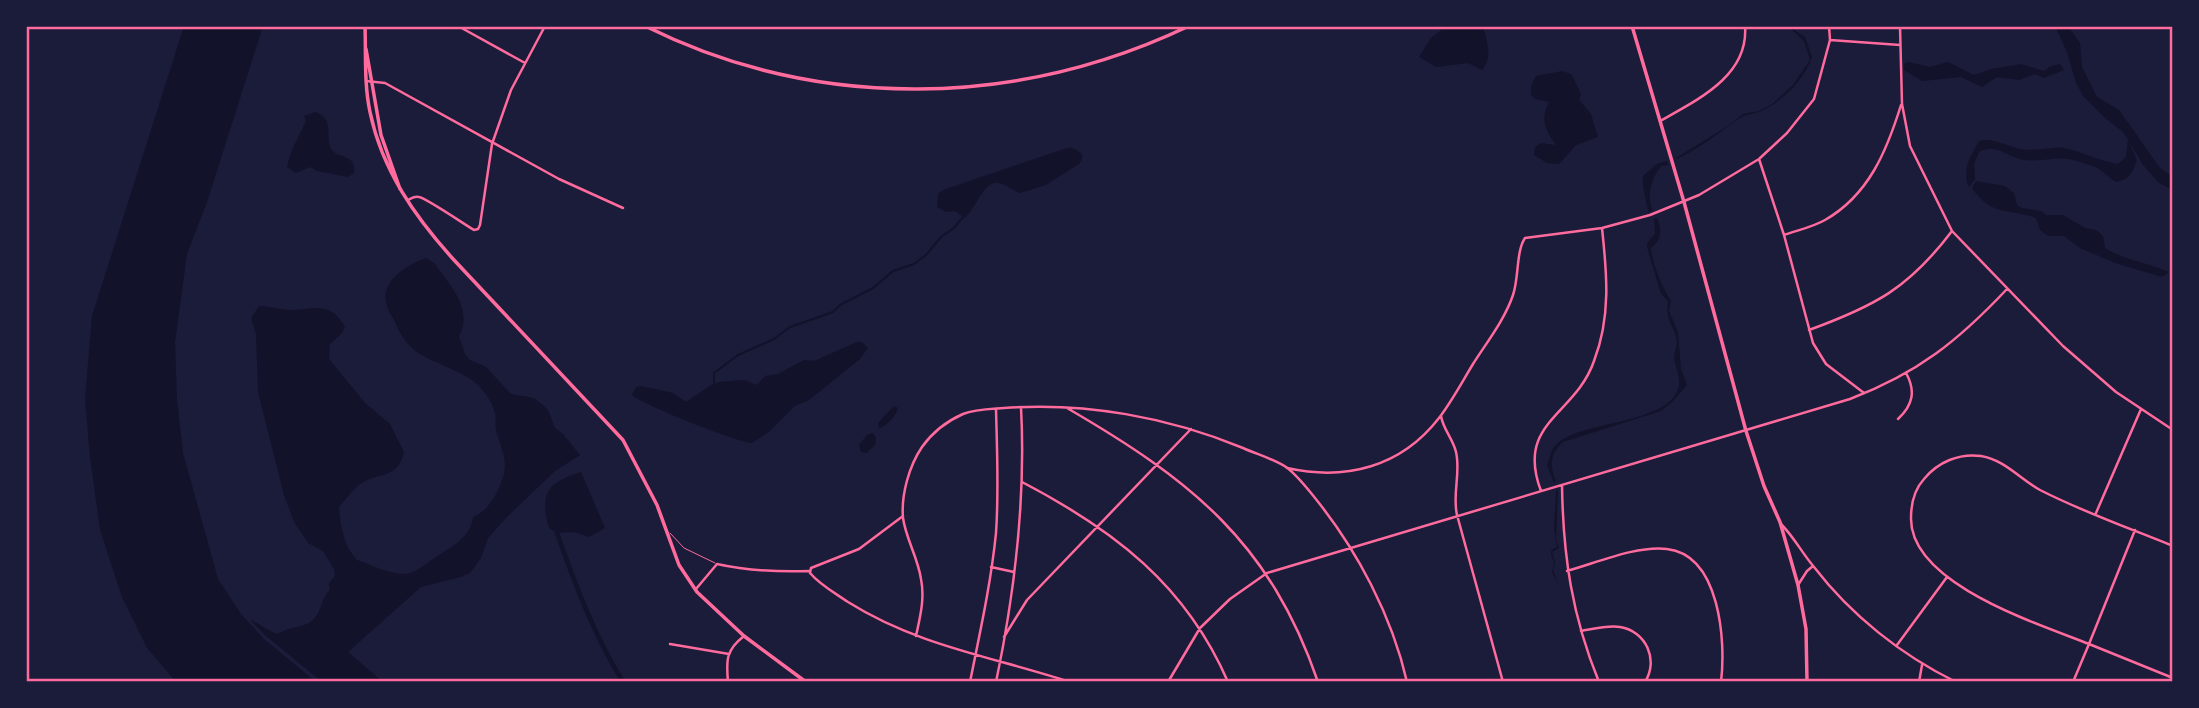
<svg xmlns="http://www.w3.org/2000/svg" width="2199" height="708" viewBox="0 0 2199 708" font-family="Commissioner,sans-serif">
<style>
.water{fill:#12122b}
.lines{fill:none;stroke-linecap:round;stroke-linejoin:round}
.stream{stroke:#12122b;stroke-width:2}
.canal{stroke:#12122b;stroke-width:4.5}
.service{stroke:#ff6b9d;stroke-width:1}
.minor{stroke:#ff6b9d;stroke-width:2.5}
.tertiary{stroke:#ff6b9d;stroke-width:3.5}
.neatline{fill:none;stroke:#ff6b9d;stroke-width:2.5}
</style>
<rect width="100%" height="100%" fill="#1b1b3a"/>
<path class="water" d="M184,26H263L207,202L187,254L175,343L177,399L183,453L218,579L241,614L264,639L316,682H176L147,648L122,597L100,530L90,457L85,399L92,316Z
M1446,26H1483C1487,41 1493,57 1482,70L1468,63L1436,67L1419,57L1431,38Z
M1788,26L1805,37L1812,57C1805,79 1782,102 1761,111C1754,114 1746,114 1740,118C1720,132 1700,148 1677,159L1676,158L1728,126L1743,114L1759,111L1772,104L1793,85L1810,60L1804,41Z
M2055,26H2068L2080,43L2082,67L2097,97L2119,110L2160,168L2173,177V190L2159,183L2143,165L2128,140L2137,160C2132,173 2130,179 2116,182C2108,177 2101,169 2093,166C2087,164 2079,162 2073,160C2061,156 2039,162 2024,160C2008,158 1996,142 1979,152L1974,164L1975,179L1969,187C1961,170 1971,156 1979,141C1993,137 2007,147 2021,149C2036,152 2055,146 2065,148C2083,152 2099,161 2118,164L2126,157L2128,139L2122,131L2106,119L2083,96L2076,83L2067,52Z
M1908,62L1930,67L1948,62L1974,75L1991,69L2021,64L2044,71L2051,66L2060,64L2064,70L2044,78L2035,74L2019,80L1997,77L1982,87L1961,77L1922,81L1904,70V64Z
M1563,71L1572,75L1581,94L1579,100L1591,114L1598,137L1576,145L1559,164L1547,163L1534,155L1535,147L1541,143L1556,145C1545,130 1540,119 1549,102L1535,99L1531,95V86L1536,76Z
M315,112C340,121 319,145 337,154C347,158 356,159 354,173L348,177L317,171L310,167L296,173L287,167C290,151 299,136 306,121L304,116Z
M1067,148C1073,147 1077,150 1082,154V159L1079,164L1046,185L1020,193C1013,191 1007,185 999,183C984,180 976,208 965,218L955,211L946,212L937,207L938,194L943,190Z
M1667,161L1668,165L1661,166C1651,179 1647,194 1652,210L1649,212C1646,204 1642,183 1643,176L1657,164Z
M1976,181L2005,186L2014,193L2017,205L2022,208L2041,211L2046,215H2063L2085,228L2096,230L2103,236L2105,248C2124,260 2148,263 2169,272L2162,277L2115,263L2080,248L2064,236H2048L2040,230L2036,218C2008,208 1992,217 1972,188Z
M1657,218C1662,230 1662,240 1651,248C1652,263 1663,289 1671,301L1669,311L1678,332L1681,369L1687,385L1673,401L1661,411L1563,442C1550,454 1549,465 1556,481L1554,483L1547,465C1550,459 1550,451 1555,446C1578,419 1674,426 1679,384C1680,375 1675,366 1674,358C1674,352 1677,347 1677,342C1676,326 1665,324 1668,301L1661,294L1647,247V243L1655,234L1654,219Z
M426,258L434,263C449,284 474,309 459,336L465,354L470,360L486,367L511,394L534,398L543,405L548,410L555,428L563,434L580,455L555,471L507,517L488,538L481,558L470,573L461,577L421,587L348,652L383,682H322L266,636L250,620C261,624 267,631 278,634C288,627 300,628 309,623C322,616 320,598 330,590L329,583L335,576L334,569L323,551L308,543L294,522L284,495L258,392L256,334L251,318L259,306C271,306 281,310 292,310C316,309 330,301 345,327L342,333L330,344L329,359L365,403L390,424L404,452C397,482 377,470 358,486C351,492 345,500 339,507C340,525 344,547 357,560C372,565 389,574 404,574C416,574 424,564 433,559C450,547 470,540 473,517C488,511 497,495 502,480C509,463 502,450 497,434C494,427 497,419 495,413C493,403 485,392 478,385C465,372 435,364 417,352C406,344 400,334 395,322C392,316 387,309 386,302C381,280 409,264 426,258Z
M857,342H862L868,348L860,359L809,400L795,406L769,432L752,443C739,443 641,404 632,395L636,387L641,386L673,393L686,402L711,385L719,382L744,380L757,385L765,376L778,374L804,360L814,361Z
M894,406L898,408C896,416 886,427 879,428L878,423Z
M873,433L876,438L875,445L867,453L861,452L859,445L867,435Z
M581,472L605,528L589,537L574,532L557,533L549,528C539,494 548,482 581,472Z
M1558,489L1556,539L1559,548L1552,552L1555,563L1553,570L1558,584L1552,572L1554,563L1551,554L1552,549L1557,547L1554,528L1556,492Z"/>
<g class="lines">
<path class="stream" d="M714,386V373L738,355L774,339L790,327L833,312L840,305L873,288L893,271L914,264L926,255L941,237L954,228L963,217"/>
<path class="canal" d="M557,533C575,584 594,635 623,682"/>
<path class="service" d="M670,533L684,548L715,563"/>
<path class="minor" d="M458,26L525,63
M1900,26L1902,104L1910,146L1952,231L2063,346L2116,392L2173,430
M1830,40L1900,45
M366,81L385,83L559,179L623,208
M1660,121C1697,100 1749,76 1745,26
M1759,159L1784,235L1813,343L1826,364L1864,393
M408,200C412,198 414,196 419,197C426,198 464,224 474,230L478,229L480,225L492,144L511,90L545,26
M1784,235C1798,230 1813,227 1825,220C1869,195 1887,150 1901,105
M1809,330C1875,306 1909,288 1952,231
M1067,408C1191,480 1270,542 1318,682
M1441,416C1443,429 1453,439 1456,452C1461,473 1452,494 1457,515L1503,682
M1898,419C1913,405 1916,391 1906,373
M1287,468C1346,481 1401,467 1439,418C1452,401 1462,382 1473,364C1487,342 1505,319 1513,295C1519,278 1516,251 1525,238L1602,228L1650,215L1699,195L1759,159L1787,133L1814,99L1830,40L1829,26
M1022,482C1114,530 1186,585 1228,682
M1562,485C1563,556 1572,616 1599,682
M1541,491C1515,422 1575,416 1594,361C1611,317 1607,274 1602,228
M2096,513L2141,409
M903,516L859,549L811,568L810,573C820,585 835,593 848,602C918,646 994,657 1070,682
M1781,524C1794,537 1802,553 1814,567C1851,615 1901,655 1956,682
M2135,530L2089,644L2173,678
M991,567L1014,572
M1567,571C1596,563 1638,545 1667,549C1720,555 1726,641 1721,682
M1798,585L1807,571L1813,566
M696,589L717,564C748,571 777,572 809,571
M1581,631C1593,629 1608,625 1620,627C1646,631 1659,660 1645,682
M916,636C920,617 925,599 921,579C918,558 906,539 903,518C901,495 909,466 922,447C932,433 947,421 963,414C975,409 991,409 1004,408C1085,402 1168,417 1243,448C1256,454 1274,459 1286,467C1297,475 1307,488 1315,498C1357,550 1392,616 1407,682
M1004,637L1027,600L1191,429
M670,644L729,654
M1897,645L1947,577
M728,682C726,660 726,650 744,636
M970,682C980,632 991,583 996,533C999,491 997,450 996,409
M996,682C1015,591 1026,500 1021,407
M1168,682L1200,628L1230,599L1267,573L1850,399C1918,373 1958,341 2007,289
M1919,682L1922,665
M2073,682L2089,644C2039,624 1910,584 1911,518C1911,503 1914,490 1924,479C1938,462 1959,453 1981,456C2005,460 2020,479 2040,490C2083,512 2129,528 2173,546"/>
<path class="tertiary" d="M365,26C366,55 364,84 370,112C382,170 415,217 454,260L623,440L657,505L679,565L697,592L744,636L806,682
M645,26C818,112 1017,108 1189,26
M1632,26L1684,202L1746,431L1764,486L1780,522L1798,585L1806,629L1807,682
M366,49L381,135L400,189"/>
</g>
<rect width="2199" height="708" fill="none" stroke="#1b1b3a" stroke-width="56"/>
<rect x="28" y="28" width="2143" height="652" class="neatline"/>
</svg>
